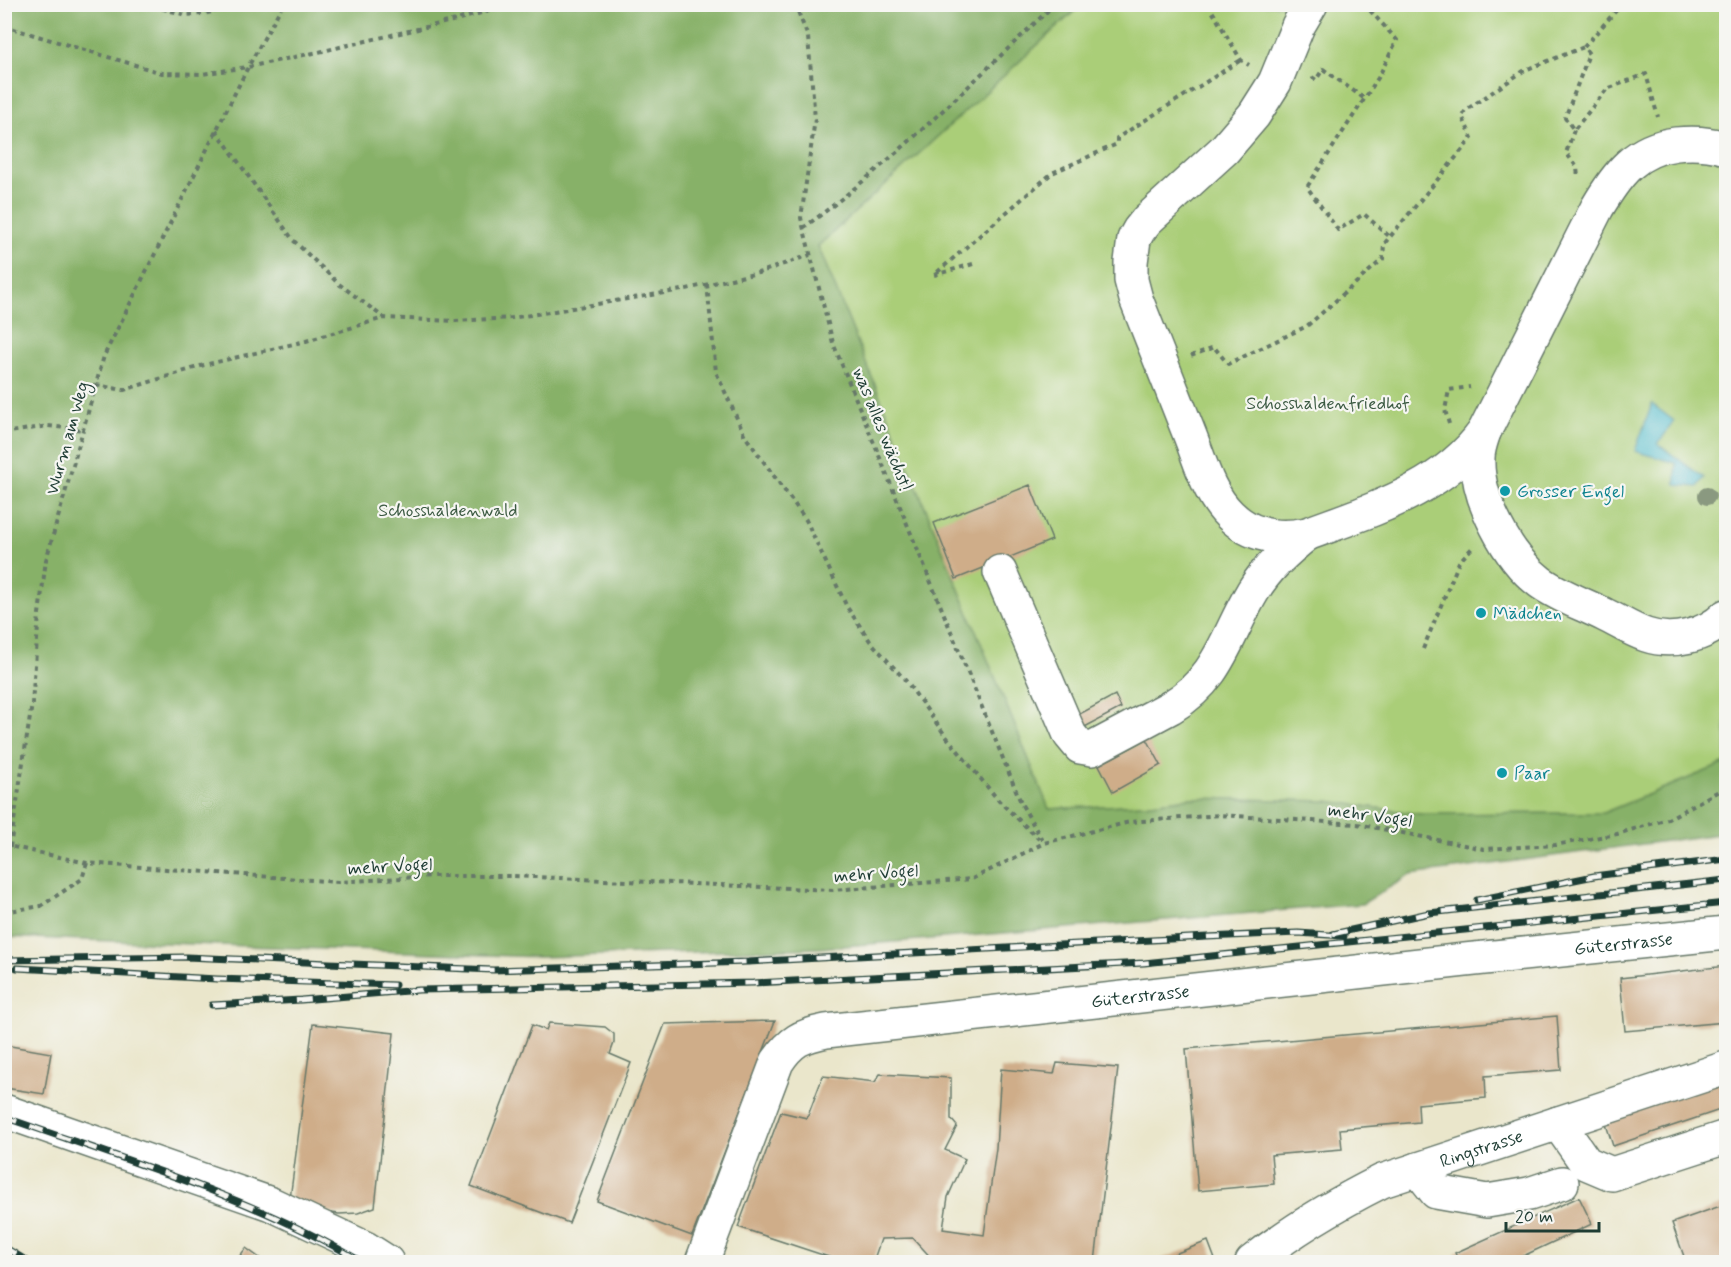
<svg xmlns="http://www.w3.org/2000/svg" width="1731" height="1267" viewBox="0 0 1731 1267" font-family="Mynerve,sans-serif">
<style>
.green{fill:#aace78;stroke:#648656;stroke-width:1.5}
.forest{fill:#87b168;stroke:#53774e;stroke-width:1.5}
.water{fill:#51bccc;stroke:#387c80;stroke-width:1.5}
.building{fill:#cfad89}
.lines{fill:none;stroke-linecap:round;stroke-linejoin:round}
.minor-casing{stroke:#667869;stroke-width:36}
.path{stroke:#667869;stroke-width:4;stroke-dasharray:4.5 4.5;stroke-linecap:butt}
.minor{stroke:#fff;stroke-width:33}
.rail-casing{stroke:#1f3d34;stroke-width:7}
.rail{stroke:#f6f6f2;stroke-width:4.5;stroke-dasharray:14;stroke-linecap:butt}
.tree{fill:#8a9980}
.culture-dot{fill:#0f9aa8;stroke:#f6f6f2;stroke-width:2}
.labels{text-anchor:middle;stroke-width:4.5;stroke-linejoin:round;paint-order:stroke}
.park-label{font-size:18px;fill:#3b5a42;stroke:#f6f6f2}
.street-label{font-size:18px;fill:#1f3d34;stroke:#f6f6f2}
.culture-label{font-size:18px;fill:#0d838f;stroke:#f6f6f2;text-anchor:start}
</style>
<rect width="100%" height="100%" fill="#f6f6f2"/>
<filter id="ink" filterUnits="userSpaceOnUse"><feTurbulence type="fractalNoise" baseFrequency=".0167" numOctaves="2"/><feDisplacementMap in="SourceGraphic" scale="12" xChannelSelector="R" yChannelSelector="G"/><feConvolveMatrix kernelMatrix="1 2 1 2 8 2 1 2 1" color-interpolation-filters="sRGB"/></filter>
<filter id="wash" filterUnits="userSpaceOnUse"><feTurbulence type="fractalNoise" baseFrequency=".008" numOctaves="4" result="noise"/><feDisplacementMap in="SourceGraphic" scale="24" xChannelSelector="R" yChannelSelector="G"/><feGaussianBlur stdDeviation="1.35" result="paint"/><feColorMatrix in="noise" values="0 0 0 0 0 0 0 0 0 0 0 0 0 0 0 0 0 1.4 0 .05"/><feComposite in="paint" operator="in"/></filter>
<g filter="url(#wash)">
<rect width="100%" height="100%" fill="#eae6cb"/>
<path class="green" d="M1081,5H1726V763L1603,813L1420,814L1327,801L1190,798L1144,804L1049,809L818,246Z"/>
<path class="forest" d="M5,4L1081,5L818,246L1049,809L1144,804L1190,798L1327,801L1420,814L1603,813L1726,763V833L1410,875L1362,904L820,948L540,957L5,937Z"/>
<path class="water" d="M1652,404L1674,421L1658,444L1704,478L1698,487L1676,485V463L1635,451Z"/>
<g id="blocks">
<path class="building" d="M1030,485L1052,540L956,579L934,523Z
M1115,695L1121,708L1081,729L1074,717Z
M1147,739L1161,765L1113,792L1099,765Z
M1726,966V1022L1625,1031L1620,978Z
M1557,1016L1561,1070L1485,1076L1486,1098L1418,1104L1419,1122L1340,1129L1342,1149L1271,1155L1274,1184L1198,1191L1186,1049Z
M775,1021L692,1236L597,1201L665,1024Z
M549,1023L605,1027L614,1034V1043L610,1054L631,1063L569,1223L471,1186L532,1025L546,1030Z
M313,1024L394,1033L375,1207L358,1213L339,1214L318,1211L290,1199Z
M5,1045L51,1053L44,1094L5,1088Z
M1057,1063L1118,1068L1095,1262H935L913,1238L881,1239L873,1262H844L738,1227L781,1112L807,1118L823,1076L875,1082L880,1074L951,1078V1119L957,1126L945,1150L965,1159L948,1197L943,1229L984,1235L996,1148L1001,1069L1054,1074Z
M1726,1077V1108L1613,1146L1604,1118Z
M1579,1197L1592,1224L1521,1257L1523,1262H1459L1455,1253Z
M1726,1204V1262H1686L1672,1223Z
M1208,1241L1216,1262H1154Z
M246,1248L265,1262H235Z"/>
</g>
</g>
<g filter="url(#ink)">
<use href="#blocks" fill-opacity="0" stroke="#667869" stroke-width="1.5"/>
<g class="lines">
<g class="minor-casing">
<g id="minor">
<path d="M1311,4L1298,26L1275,82L1254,115L1224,150L1147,220L1139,230L1134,239L1131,262V280L1136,299C1154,344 1171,388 1189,433C1200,460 1208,494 1230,515C1251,536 1279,540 1307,534C1371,510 1442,490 1484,432L1597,208C1617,174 1635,149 1676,144C1694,142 1709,143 1726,148"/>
<path d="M1484,432C1481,441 1478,449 1478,458C1476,498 1508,558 1540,582C1559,596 1583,604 1605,615C1618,621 1631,630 1646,635C1672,644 1706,636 1726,616"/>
<path d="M1000,572L1070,735L1080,747L1092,749L1171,707C1220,678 1226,636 1253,591C1267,568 1286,551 1307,534"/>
<path d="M4,1111L271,1204L365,1248L387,1262"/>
<path d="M1558,1123L1586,1163L1612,1174L1726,1137"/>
<path d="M1418,1169L1436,1192L1487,1201L1529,1194L1562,1183"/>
<path id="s1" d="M702,1262L777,1062C791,1041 801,1036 826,1031L1465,960L1726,933"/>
<path id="s2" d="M1252,1262C1292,1230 1336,1204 1382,1181L1726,1068"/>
</g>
</g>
<path class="path" d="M145,4L186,15L204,14L244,4
M795,4L808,37L815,119L801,218L833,343L1022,805L1044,843
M1208,4L1241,60L1249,65
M1364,4L1397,40L1378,78L1307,187L1338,230L1364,214L1390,237
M4,26L162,73L202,74L248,67L323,51L456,20L514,4
M1584,47L1622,4
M1312,77L1316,80L1323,69L1365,99
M216,130L293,240L339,284L383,317
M1574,130L1566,153L1577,167L1578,178
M803,228C894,162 973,81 1055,4
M973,264L934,275L1052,173L1117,144V138L1241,60
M707,284L716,372L745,436L806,520L847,607L870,641L906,681L945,735L999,801L1039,839
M1191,356L1214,347L1228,364L1307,326L1383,259L1384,244L1472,138L1462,116L1466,110L1525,70L1584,47L1589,54L1565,118L1574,130L1607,89L1646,74L1658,117
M96,385L124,390L204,365L306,341L384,318L455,321L512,318L682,290L758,273L810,255
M1449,424L1445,410L1449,390L1470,387
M4,433L48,426L83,430
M1423,649L1459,562L1472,548
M4,845L87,863L338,882L432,876H512L833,890L972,879L1044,843L1130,822L1220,815L1357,824L1484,849L1555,845L1617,834L1668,819L1726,787
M10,847L32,704L39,614L46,560L104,356L248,67L283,4
M4,912L41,906L82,879L87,863"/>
<use href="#minor" class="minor"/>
<g class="rail-casing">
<path id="rail" d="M1477,900L1594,876L1726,859
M1333,934L1429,913L1726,880
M4,960L186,957L493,970L748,962L1207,937L1298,933L1344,936
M17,968L217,979L395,985
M212,1005L301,1000L419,990L753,983L1144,963L1726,903
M4,1117C125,1160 252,1197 362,1262
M4,1247L29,1262"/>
</g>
<use href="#rail" class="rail"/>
</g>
<circle class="tree" cx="1707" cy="496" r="9"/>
</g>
<g class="culture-dot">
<circle cx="1505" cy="491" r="6"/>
<circle cx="1481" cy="613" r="6"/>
<circle cx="1502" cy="773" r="6"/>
</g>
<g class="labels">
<g class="park-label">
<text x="1328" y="409">Schosshaldenfriedhof</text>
<text x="448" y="516">Schosshaldenwald</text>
</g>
<g class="street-label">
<text transform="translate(883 429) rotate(68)" y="6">was alles wächst!</text>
<text transform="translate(67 438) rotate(-74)" y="6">Wurm am Weg</text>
<text transform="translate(1370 815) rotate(8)" y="6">mehr Vogel</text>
<text transform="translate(390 866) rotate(-3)" y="6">mehr Vogel</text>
<text transform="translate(876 873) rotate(-4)" y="6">mehr Vogel</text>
<text dy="6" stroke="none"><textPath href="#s1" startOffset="1076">Güterstrasse</textPath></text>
<text dy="6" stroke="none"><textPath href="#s1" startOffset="590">Güterstrasse</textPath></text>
<text dy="6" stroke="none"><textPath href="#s2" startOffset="258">Ringstrasse</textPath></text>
</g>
<g class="culture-label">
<text x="1517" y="497">Grosser Engel</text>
<text x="1493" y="619">Mädchen</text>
<text x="1514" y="779">Paar</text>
</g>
</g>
<rect width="1731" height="1267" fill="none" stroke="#f6f6f2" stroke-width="24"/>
<path d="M1506 1222v9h93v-9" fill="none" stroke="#1f3d34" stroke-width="3"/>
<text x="1515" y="1222" font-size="18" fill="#1f3d34" stroke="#f6f6f2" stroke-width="4.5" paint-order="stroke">20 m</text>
</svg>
